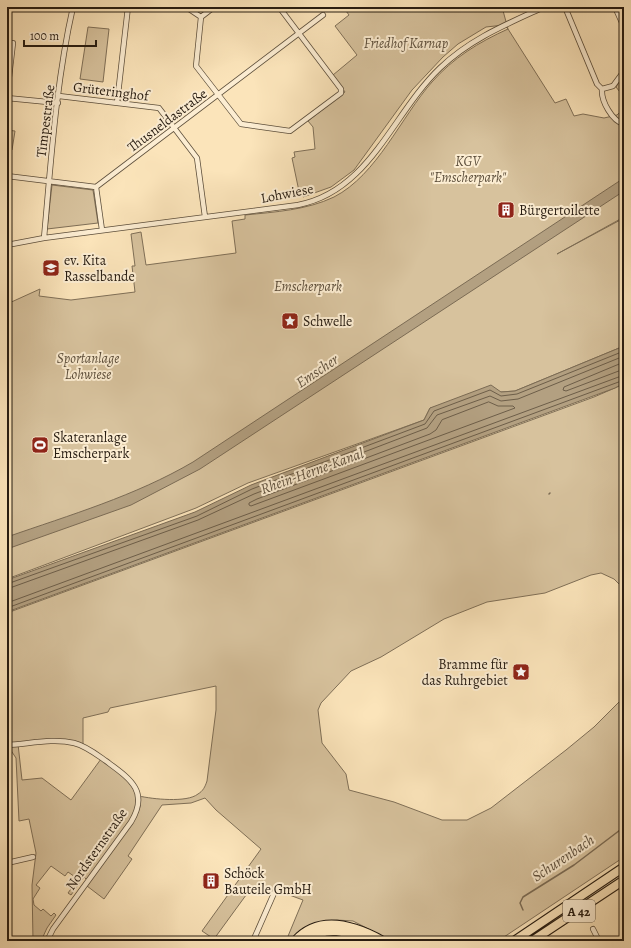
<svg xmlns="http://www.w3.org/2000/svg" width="631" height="948" viewBox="0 0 631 948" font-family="Alegreya,serif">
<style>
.green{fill:#d7c29d;stroke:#7f6f57}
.water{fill:#b3a081;stroke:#7b6b54}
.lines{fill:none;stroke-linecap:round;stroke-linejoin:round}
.shore{stroke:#6d5e49;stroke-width:1}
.stream{stroke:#7b6b54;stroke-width:1.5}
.street-casing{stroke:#5c4e3b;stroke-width:6}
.highway-casing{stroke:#271c11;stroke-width:10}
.street{stroke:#fcedd2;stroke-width:4.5}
.highway{stroke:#fbe4ba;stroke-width:8}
.labels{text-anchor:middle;stroke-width:4;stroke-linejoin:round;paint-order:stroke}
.shield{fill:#fcedd2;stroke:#675b4b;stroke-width:1}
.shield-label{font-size:13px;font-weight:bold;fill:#271c11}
.park-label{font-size:14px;font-style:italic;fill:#5c4e3b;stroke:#fcedd2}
.street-label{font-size:14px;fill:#271c11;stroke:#fcedd2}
.poi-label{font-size:14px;fill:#271c11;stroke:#fcedd2;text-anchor:start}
.water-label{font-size:15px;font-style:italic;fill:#5f513e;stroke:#fcedd2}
</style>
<rect width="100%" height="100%" fill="#fbe4ba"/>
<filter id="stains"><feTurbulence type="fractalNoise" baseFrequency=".005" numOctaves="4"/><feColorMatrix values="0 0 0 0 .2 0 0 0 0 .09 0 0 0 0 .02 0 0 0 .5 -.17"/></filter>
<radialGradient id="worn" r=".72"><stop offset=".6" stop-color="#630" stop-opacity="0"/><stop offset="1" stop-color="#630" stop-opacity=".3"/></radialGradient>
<path class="green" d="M343,7H502L508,29L555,103L566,99L574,116L583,114L604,118L617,115L620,112L623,96L616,87L624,74V217L557,254L624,218V346L515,391L501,392L430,408L424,420L248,483L196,508L7,579V304L40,289L39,296L71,300L135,292L132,266H135L131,234L141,232L146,265L236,253L232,221L245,219V215C275,212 307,210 334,197C377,175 401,117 432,82C453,58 479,42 508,29L504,25L486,27L458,44L443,57L412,90L354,170L331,187L303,197V195L300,196L292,158L295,157L294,152L315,149L313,127L308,121L345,92L333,75L357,55L335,26L349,15Z
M88,27L109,29L103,82L80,79Z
M7,130L15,131L12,150L7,149Z
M52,185L93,190L98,223L47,229Z
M624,384V589L614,579L601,573L591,575L545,593L487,602L444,619L381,657L351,671L321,703L318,710L322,743L346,774L349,790L394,802L442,820H467L491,808L566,750L594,727L624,697V857L498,941H392L353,921L337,920L324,921L292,941H286L303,900L273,889L271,894L259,890L249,891L214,939L202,931L261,849L216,810L205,798L191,803L162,805L128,856L132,859L104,899L87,886L132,822L139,796C152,799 187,803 198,794C203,791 205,787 207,781L216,710V686L110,708L108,712L83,718V745L79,743H7V613L594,397Z
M18,744L22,780L42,778L71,800L101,759L126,776L137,795L135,815L87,880L84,877L71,895L68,893L78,879L68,872L65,876L51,866L36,885L40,888L33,899L34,905L41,911L43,909L51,916L54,913L56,915L47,928L41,941L33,940L32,885L36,853L29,819L19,821L16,758L10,749V745Z
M334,933L363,941H309Z"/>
<path class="water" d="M624,178V191L200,469L131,505L7,549V537C70,515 135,496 193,462Z
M624,346V383L615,388L7,612V580L195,512L251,485L424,420L430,408L491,385L501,392L515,391Z"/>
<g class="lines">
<path class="shore" d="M624,362L564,387L563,390L566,391L624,369
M489,402L498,406H513L515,408L251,506L249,505V503L257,499L430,434L436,430L442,420Z
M7,584L197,516L252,489L425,424L434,411L490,390L501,396L517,394L624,351
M7,589L198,520L254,494L427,428L437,415L490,396L501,401L518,399L624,356
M7,603L624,375
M7,608L624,380"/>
<path class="stream" d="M549,494L550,493
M523,910L520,903L523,897L574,865L624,827"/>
<g class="street-casing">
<path id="street" d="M186,7L201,17
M565,7L597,84L602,89
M615,7L624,27
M201,17L196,66L241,124L290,131L341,93V89L279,7
M201,17L214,7
M602,89C601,101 612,121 624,124
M602,89L613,86L624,71
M7,95L13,43
M59,96L159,108L197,158L205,217
M7,98L58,103
M117,103L128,7
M7,176L96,187L323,15
M96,187L102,230
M44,238C51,161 56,82 73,7
M7,245L44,238L298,205C370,191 392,114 440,68C470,39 507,24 544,7
M7,745C28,744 53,738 74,743C86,746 96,754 106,761C129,778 150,791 131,822L53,929L47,941
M7,863L33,857
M593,929L599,941
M253,941L275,891"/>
</g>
<g class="highway-casing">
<path id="highway" d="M295,941C320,913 356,926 383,941
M305,941C325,925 348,931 369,941
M514,941L624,867
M532,941L624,880"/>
</g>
<use href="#street" class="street"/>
<use href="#highway" class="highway"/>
</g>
<defs>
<g id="building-square" transform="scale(0.9)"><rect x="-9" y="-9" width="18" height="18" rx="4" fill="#8f2418" stroke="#fcedd2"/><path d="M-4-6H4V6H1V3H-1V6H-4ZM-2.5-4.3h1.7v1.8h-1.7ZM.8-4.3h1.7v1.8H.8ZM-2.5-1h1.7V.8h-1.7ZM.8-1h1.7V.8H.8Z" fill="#fff"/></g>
<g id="school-square" transform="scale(0.9)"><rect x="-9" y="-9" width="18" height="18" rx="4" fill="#8f2418" stroke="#fcedd2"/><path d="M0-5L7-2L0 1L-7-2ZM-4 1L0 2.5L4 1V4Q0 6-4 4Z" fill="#fff"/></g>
<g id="sight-square" transform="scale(0.9)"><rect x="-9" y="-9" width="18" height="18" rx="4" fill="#8f2418" stroke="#fcedd2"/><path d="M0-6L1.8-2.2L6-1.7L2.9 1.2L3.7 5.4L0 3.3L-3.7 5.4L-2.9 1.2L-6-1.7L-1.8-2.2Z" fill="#fff"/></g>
<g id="stadium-square" transform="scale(0.9)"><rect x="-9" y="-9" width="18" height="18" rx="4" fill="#8f2418" stroke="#fcedd2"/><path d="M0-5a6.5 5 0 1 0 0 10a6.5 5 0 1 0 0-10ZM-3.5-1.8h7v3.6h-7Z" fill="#fff"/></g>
</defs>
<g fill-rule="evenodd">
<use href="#building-square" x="506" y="210"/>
<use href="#school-square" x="51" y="268"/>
<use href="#sight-square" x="290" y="321"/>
<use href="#stadium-square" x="40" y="445"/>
<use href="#sight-square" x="521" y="672"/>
<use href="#building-square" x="211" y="881"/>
</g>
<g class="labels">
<rect class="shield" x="563" y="900" width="32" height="22" rx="3"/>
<g class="shield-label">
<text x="579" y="916">A 42</text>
</g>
<g class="park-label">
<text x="406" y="48">Friedhof Karnap</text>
<text x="468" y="166">KGV<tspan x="468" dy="16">"Emscherpark"</tspan></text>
<text x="308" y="291">Emscherpark</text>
<text x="88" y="363">Sportanlage<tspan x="88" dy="16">Lohwiese</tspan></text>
</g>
<g class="street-label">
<text transform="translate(111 91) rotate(7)" y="5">Grüteringhof</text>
<text transform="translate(167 120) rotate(-37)" y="5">Thusneldastraße</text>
<text transform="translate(45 121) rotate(-83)" y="5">Timpestraße</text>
<text transform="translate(287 193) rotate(-11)" y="5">Lohwiese</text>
<text transform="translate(96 849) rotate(-55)" y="5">Nordsternstraße</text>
</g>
<g class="poi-label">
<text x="519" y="215">Bürgertoilette</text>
<text x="64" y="265">ev. Kita<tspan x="64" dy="16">Rasselbande</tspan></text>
<text x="303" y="326">Schwelle</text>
<text x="53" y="442">Skateranlage<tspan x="53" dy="16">Emscherpark</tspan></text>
<text x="508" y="669" text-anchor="end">Bramme für<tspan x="508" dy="16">das Ruhrgebiet</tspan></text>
<text x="224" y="878">Schöck<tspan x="224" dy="16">Bauteile GmbH</tspan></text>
</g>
<g class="water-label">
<text transform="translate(317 371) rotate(-34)" y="5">Emscher</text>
<text transform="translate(312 471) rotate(-20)" y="5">Rhein-Herne-Kanal</text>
<text transform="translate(563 858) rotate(-34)" y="5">Schurenbach</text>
</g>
</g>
<rect width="631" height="948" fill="none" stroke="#fbe4ba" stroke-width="24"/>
<rect x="8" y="8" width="615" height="932" fill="none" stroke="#271c11" stroke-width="2"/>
<rect x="12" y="12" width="607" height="924" fill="none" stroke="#271c11"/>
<path d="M24 40v6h72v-6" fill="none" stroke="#271c11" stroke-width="2"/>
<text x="30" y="40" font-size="12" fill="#271c11" stroke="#fcedd2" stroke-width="3" paint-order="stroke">100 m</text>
<rect width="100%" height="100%" filter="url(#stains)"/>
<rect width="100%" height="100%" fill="url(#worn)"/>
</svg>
